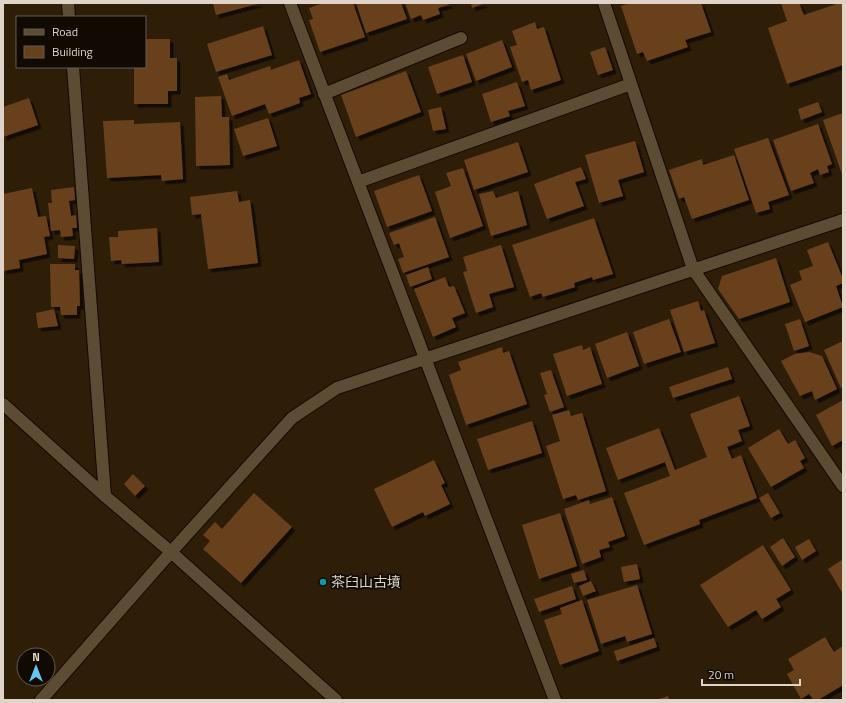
<svg xmlns="http://www.w3.org/2000/svg" width="846" height="703" viewBox="0 0 846 703" font-family="'Titillium Web','Noto Sans JP',sans-serif">
<style>
.building{fill:#69401c;filter:url(#shadow)}
.lines{fill:none;stroke-linecap:round;stroke-linejoin:round}
.service-casing{stroke:#150800;stroke-width:14}
.minor-casing{stroke:#150800;stroke-width:14}
.service{stroke:#5d4c34;stroke-width:12}
.minor{stroke:#5d4c34;stroke-width:12}
.culture-dot{fill:#0f9aa8;stroke:#100a03;stroke-width:1.5}
.labels{text-anchor:middle;stroke-width:3.5;stroke-linejoin:round;paint-order:stroke}
.poi-label{font-size:14px;fill:#dfd4c7;stroke:#100a03;text-anchor:start}
</style>
<defs>
<filter id="shadow"><feDropShadow dx="3.5" dy="3.5" stdDeviation="0" flood-color="#0009"/></filter>
</defs>
<rect width="100%" height="100%" fill="#2e1e07"/>
<path class="building" d="M213,3H261L216,15Z
M323,3H353L365,37L320,52L309,20L313,19L309,8Z
M356,3H401L407,19L366,33Z
M405,3H448L449,5L438,8L440,14L423,20L421,15L411,19Z
M471,3H486L472,8Z
M631,3H701L711,32L685,40L688,47L647,61L643,52L637,54L621,6Z
M781,3H799L804,15L839,3H843V65L787,84L768,28L787,21Z
M535,22L537,29L544,27L561,80L531,90L528,80L522,82L510,47L517,45L512,31Z
M263,26L272,55L216,72L207,44Z
M145,39H170V58H177V91H168V104H134V67H145Z
M502,40L512,67L476,81L466,54Z
M605,47L613,70L598,75L590,52Z
M463,55L472,82L437,94L428,67Z
M299,60L311,94L299,98L300,103L269,114L265,104L232,116L218,77L227,74L229,80L270,66L271,70Z
M406,71L421,112L356,137L341,95Z
M517,82L525,106L508,111L510,116L491,122L482,94Z
M221,96L222,117H229L230,165L196,166L195,97Z
M29,98L38,125L3,137V107Z
M818,102L822,112L801,120L798,109Z
M441,107L446,129L433,131L428,110Z
M843,113V177L823,120Z
M268,118L277,146L243,156L234,129Z
M134,120V124L180,122L183,179L162,181L161,175L107,178L103,121Z
M818,124L832,164L827,166L829,172L820,175L818,169L810,173L814,183L791,191L773,140Z
M768,138L789,195L768,202L770,209L756,213L734,149Z
M635,141L644,172L618,180L623,196L599,203L585,155Z
M518,142L528,172L474,190L464,160Z
M734,155L749,200L692,219L684,197L679,199L669,170L702,159L703,165Z
M581,167L586,179L575,182L584,206L547,219L534,184Z
M463,168L483,226L450,238L435,192L451,186L446,173Z
M419,175L432,211L387,227L374,191Z
M74,187L75,200L69,201L71,216L76,215L77,228H72L73,236L61,237L60,230L51,231L48,203H52L51,190Z
M32,188L38,217L46,216L50,236L44,237L47,254L19,260L20,268L3,271V206H4L3,194Z
M237,191L239,202L250,200L258,263L208,269L201,214L192,215L190,197Z
M493,191L496,198L518,191L527,225L491,236L479,194Z
M435,217L449,257L403,273L398,259L404,257L399,243L394,245L389,233Z
M594,218L613,274L593,280L592,277L574,283L575,287L543,297L541,293L530,297L512,245Z
M157,228L159,262L122,264L121,260L111,261L109,237H118V231Z
M828,242L843,279V283L836,286L843,307L805,322L790,285L802,280L799,271L813,266L807,250Z
M58,245L75,246L74,259L58,258Z
M501,245L514,287L489,294L493,307L476,313L463,272L467,271L463,257Z
M776,258L790,302L739,319L718,289L722,276Z
M50,264H75V270H79L80,306H77V315H61L60,307H51Z
M428,267L432,279L410,287L406,275Z
M445,277L449,287L454,286L465,313L452,318L456,327L433,337L414,289Z
M698,301L701,311L704,310L715,343L684,352L670,310Z
M54,309L58,326L38,328L36,313Z
M669,319L681,352L644,364L633,332Z
M800,319L809,346L794,351L785,324Z
M627,332L639,366L607,378L595,344Z
M843,341V387L841,388L824,350Z
M582,345L583,350L590,347L602,384L567,396L553,354Z
M502,347L503,353L509,351L527,404L466,425L449,375L461,370L458,362Z
M809,352L822,356L837,389L815,400L812,391L800,396L781,361L795,354Z
M728,367L732,379L673,398L669,387Z
M551,370L564,407L550,412L544,395L547,394L540,373Z
M739,396L750,426L738,430L742,441L727,447L732,459L741,455L757,498L699,520L700,524L644,545L624,493L670,476L665,462L618,480L606,448L659,428L675,470L707,457L690,414Z
M843,400V440L832,446L816,415Z
M569,410L571,416L582,413L606,491L578,500L576,495L563,499L546,446L560,441L552,415Z
M532,421L542,453L488,470L477,439Z
M779,429L788,444L795,440L805,458L800,461L804,468L771,487L748,448Z
M434,460L445,483L441,485L450,504L425,516L423,512L392,527L374,489Z
M133,474L145,486L135,496L124,484Z
M254,493L292,527L241,583L203,549L210,541L203,535L215,522L222,529Z
M768,493L780,513L771,518L759,498Z
M612,497L625,536L608,542L610,547L599,550L601,557L582,564L564,509L589,500L590,504Z
M560,513L577,566L539,579L522,525Z
M783,538L795,557L782,566L770,547Z
M809,539L816,551L802,560L795,547Z
M763,545L791,590L776,599L781,607L762,619L756,610L728,627L700,585Z
M843,559V594L828,569Z
M637,564L640,579L624,582L621,567Z
M584,570L587,580L574,583L571,574Z
M591,581L596,591L583,596L579,586Z
M637,585L652,634L627,642L625,636L601,644L587,600Z
M572,586L576,599L539,612L534,599Z
M582,600L599,651L560,665L544,620L562,614L560,608Z
M825,637L834,652L843,646V685L818,700H814L809,694L801,699L787,674L794,670L788,659Z
M654,638L657,647L617,661L614,651Z
M668,696L669,700H656Z"/>
<g class="lines">
<g class="service-casing">
<path id="service" d="M324,94L461,38
M3,404L105,496"/>
</g>
<g class="minor-casing">
<path id="minor" d="M68,3L69,17
M290,3L555,700
M604,3L693,269L843,486
M73,67L105,496L171,552L336,700
M358,182L631,84
M41,700L171,552L292,418L337,388L843,220"/>
</g>
<use href="#service" class="service"/>
<use href="#minor" class="minor"/>
</g>
<circle class="culture-dot" cx="323" cy="582" r="4"/>
<g class="labels">
<g class="poi-label">
<text x="331" y="587">茶臼山古墳</text>
</g>
</g>
<rect width="846" height="703" fill="none" stroke="#dfd4c7" stroke-width="8"/>
<rect x="16" y="16" width="130" height="52" fill="#100a03" stroke="#635b51"/>
<rect x="24" y="29" width="20" height="6" fill="#5d4c34" stroke="#635b51"/>
<text x="52" y="36" font-size="12" fill="#dfd4c7">Road</text>
<rect x="24" y="46" width="20" height="12" fill="#69401c" stroke="#635b51"/>
<text x="52" y="56" font-size="12" fill="#dfd4c7">Building</text>
<g transform="translate(36 667)"><circle r="19" fill="#100a03" stroke="#635b51"/>
<path d="M0-3L7 15L0 10L-7 15Z" fill="#68c4f0"/>
<text y="-6" font-size="11" font-weight="bold" text-anchor="middle" fill="#dfd4c7">N</text>
</g>
<path d="M702 679v6h98v-6" fill="none" stroke="#dfd4c7" stroke-width="2"/>
<text x="708" y="679" font-size="12" fill="#dfd4c7" stroke="#100a03" stroke-width="3" paint-order="stroke">20 m</text>
</svg>
